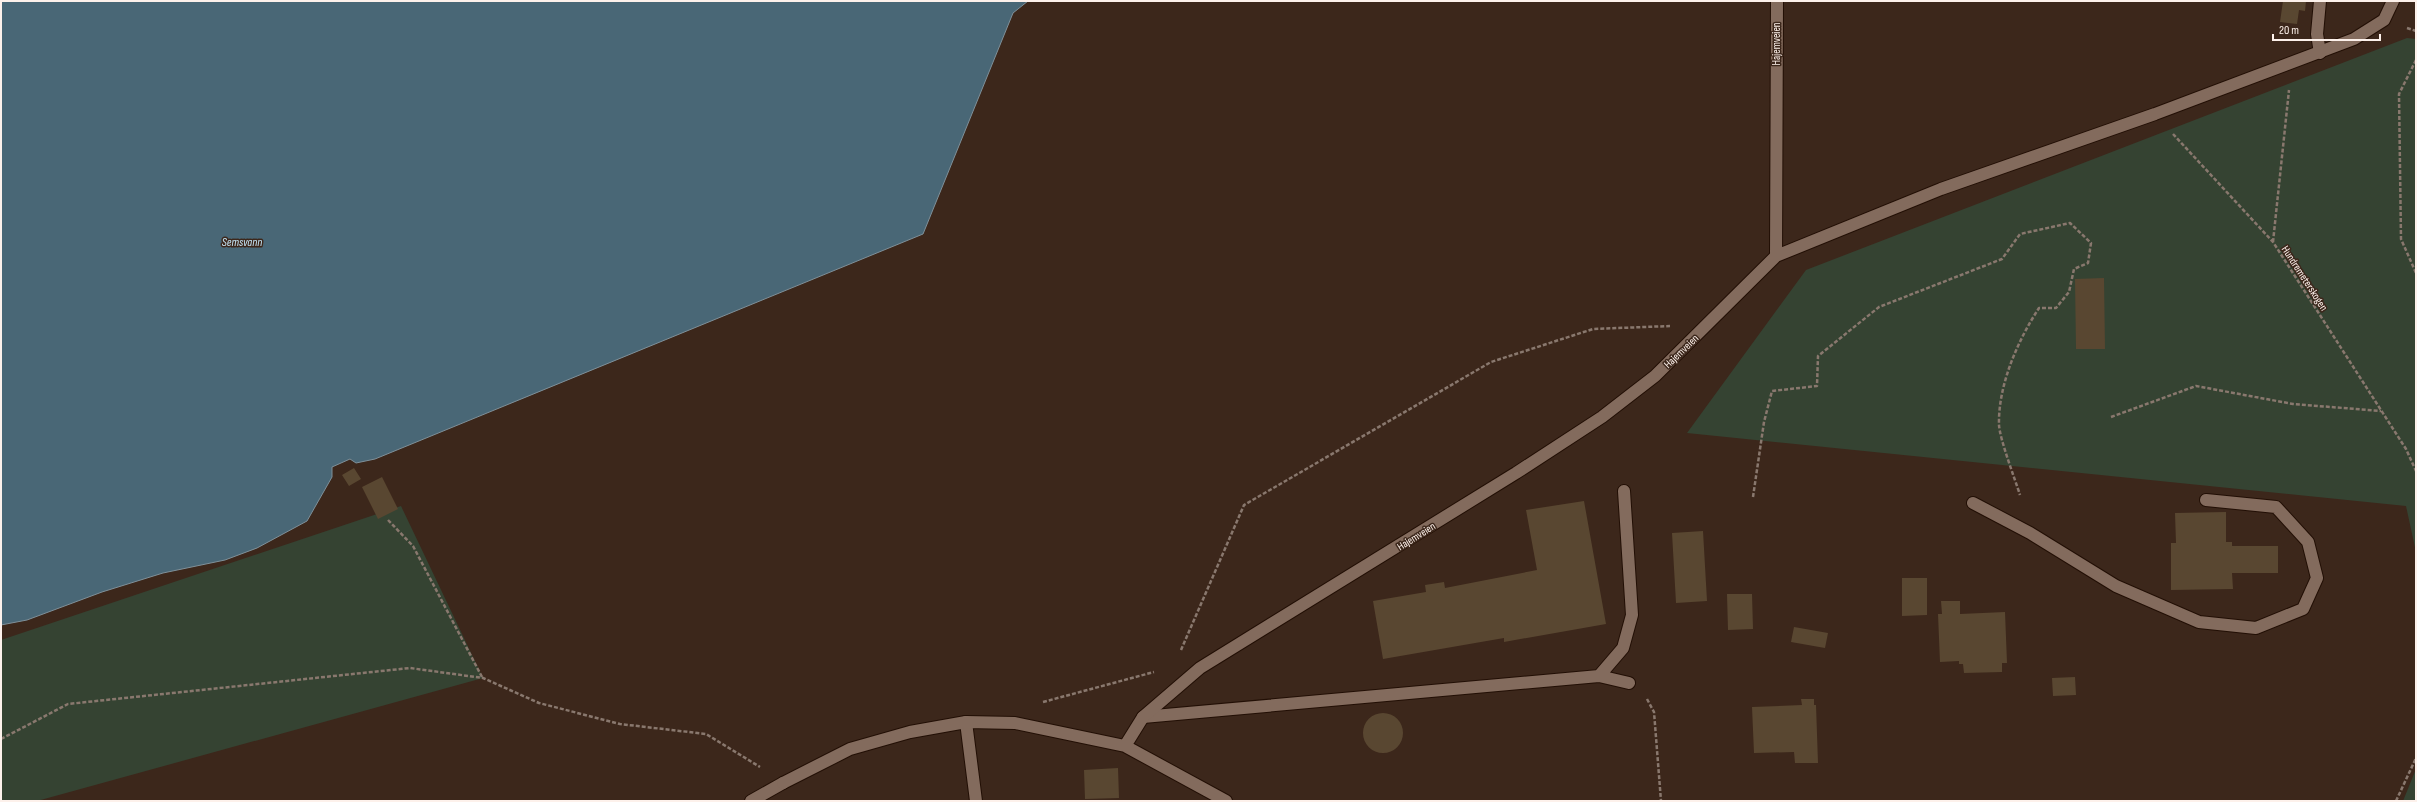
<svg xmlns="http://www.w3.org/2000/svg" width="2417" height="802" viewBox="0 0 2417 802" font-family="'Sofia Sans Condensed',sans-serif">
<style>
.green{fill:#354332}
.water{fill:#496776;stroke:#7f9099}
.building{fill:#594731}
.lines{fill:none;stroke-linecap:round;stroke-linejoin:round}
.service-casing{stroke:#220f05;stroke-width:14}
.minor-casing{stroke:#220f05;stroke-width:14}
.path{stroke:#89786e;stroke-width:2.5;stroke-dasharray:4 2;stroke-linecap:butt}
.service{stroke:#836b5d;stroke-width:12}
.minor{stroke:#836b5d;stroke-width:12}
.labels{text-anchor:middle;stroke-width:3;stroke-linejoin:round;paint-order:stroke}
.street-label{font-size:11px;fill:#fdf1eb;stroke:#3c271b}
.water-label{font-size:12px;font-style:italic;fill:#c6e8fa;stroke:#3c271b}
</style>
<rect width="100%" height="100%" fill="#3c271b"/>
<path class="green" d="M2407,38L2416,39V552L2406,506L1687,433L1806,270Z
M401,506L483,678L37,801H1V640Z
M2416,769V801H2403Z"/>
<path class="water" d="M1,1H1028L1013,13L923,234L375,459L356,463L350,459L332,467V477L307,521L257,548L225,560L163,573L102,592L27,620L1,625Z"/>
<path class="building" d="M2283,1H2306L2305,11L2299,10L2297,24L2280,22Z
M2104,278L2105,349H2076L2075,279Z
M354,468L361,479L349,486L342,475Z
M382,477L398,509L378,519L362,487Z
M1584,501L1606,624L1504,642V638L1383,659L1373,601L1426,592L1425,585L1444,582L1445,588L1537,570L1526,510Z
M2226,512V542H2232V546H2278V573H2232L2233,589L2171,590V543H2176L2175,513Z
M1703,531L1707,601L1676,603L1672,533Z
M1902,578H1927V615L1902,616Z
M1727,594H1752L1753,629L1728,630Z
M1941,601H1960V614L2005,612L2007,663H2002V672L1964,673L1963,664H1959V661L1940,662L1938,614H1942Z
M1794,627L1828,633L1825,648L1791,642Z
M2075,677L2076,695L2053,696L2052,678Z
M1801,699H1814V705H1816L1818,763H1795L1794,752L1754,753L1752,707L1802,705Z
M1363 733a20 20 0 1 1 40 0a20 20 0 1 1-40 0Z
M1118,768L1119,798L1085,799L1084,770Z"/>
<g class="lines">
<g class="service-casing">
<path id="service" d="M2320,1L2317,34L2320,53
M1973,503L2030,533L2116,586L2199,622L2256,628L2303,609L2317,578L2308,542L2276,507L2206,500
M1599,676L1623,648L1632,615L1624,491
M1143,717L1599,676L1629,683
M966,722L976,801
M751,801L783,783"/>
</g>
<g class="minor-casing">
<path id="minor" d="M1776,256L1777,1
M1125,746L1143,717L1200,668L1516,473L1602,417L1655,376L1776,256L1941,189L2155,114L2354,39L2384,20L2393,1
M783,783L850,749L910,732L966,722L1015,723L1125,746L1226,801"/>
</g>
<path class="path" d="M2407,28L2416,31
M2416,60L2399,94L2401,239L2416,273
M2173,134L2273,242L2406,449L2416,471
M2273,242L2289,90
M2111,417L2196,386L2293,404L2381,411
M1753,497L1764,422L1772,391L1817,386L1818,356L1879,307L2002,259L2020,234L2070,223L2091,243L2088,263L2074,269L2069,292L2056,308H2039C2018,340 1998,385 1999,425C2000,440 2015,479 2020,495
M388,520L413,546L482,677
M1181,650L1244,505L1491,362L1593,329L1670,326
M1647,699L1654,712L1661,801
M1043,702L1154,672
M1,739L68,704L410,668L483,678L539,703L620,724L706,734L760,767
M2396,801L2416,758"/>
<use href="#service" class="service"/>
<use href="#minor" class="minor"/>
</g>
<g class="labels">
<g class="street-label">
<text transform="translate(1776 44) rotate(-90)" y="4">Hajemveien</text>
<text transform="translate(2305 278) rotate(57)" y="4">Hundremeterskogen</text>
<text transform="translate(1681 351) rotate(-44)" y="4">Hajemveien</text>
<text transform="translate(1416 536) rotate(-32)" y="4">Hajemveien</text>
</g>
<g class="water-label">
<text x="242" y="246">Semsvann</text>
</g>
</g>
<rect width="2417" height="802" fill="none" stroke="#fdf1eb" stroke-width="4"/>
<path d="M2273 34v6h107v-6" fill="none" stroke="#fdf1eb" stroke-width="2"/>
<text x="2279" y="34" font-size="12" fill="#fdf1eb" stroke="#3c271b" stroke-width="3" paint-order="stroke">20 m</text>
</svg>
